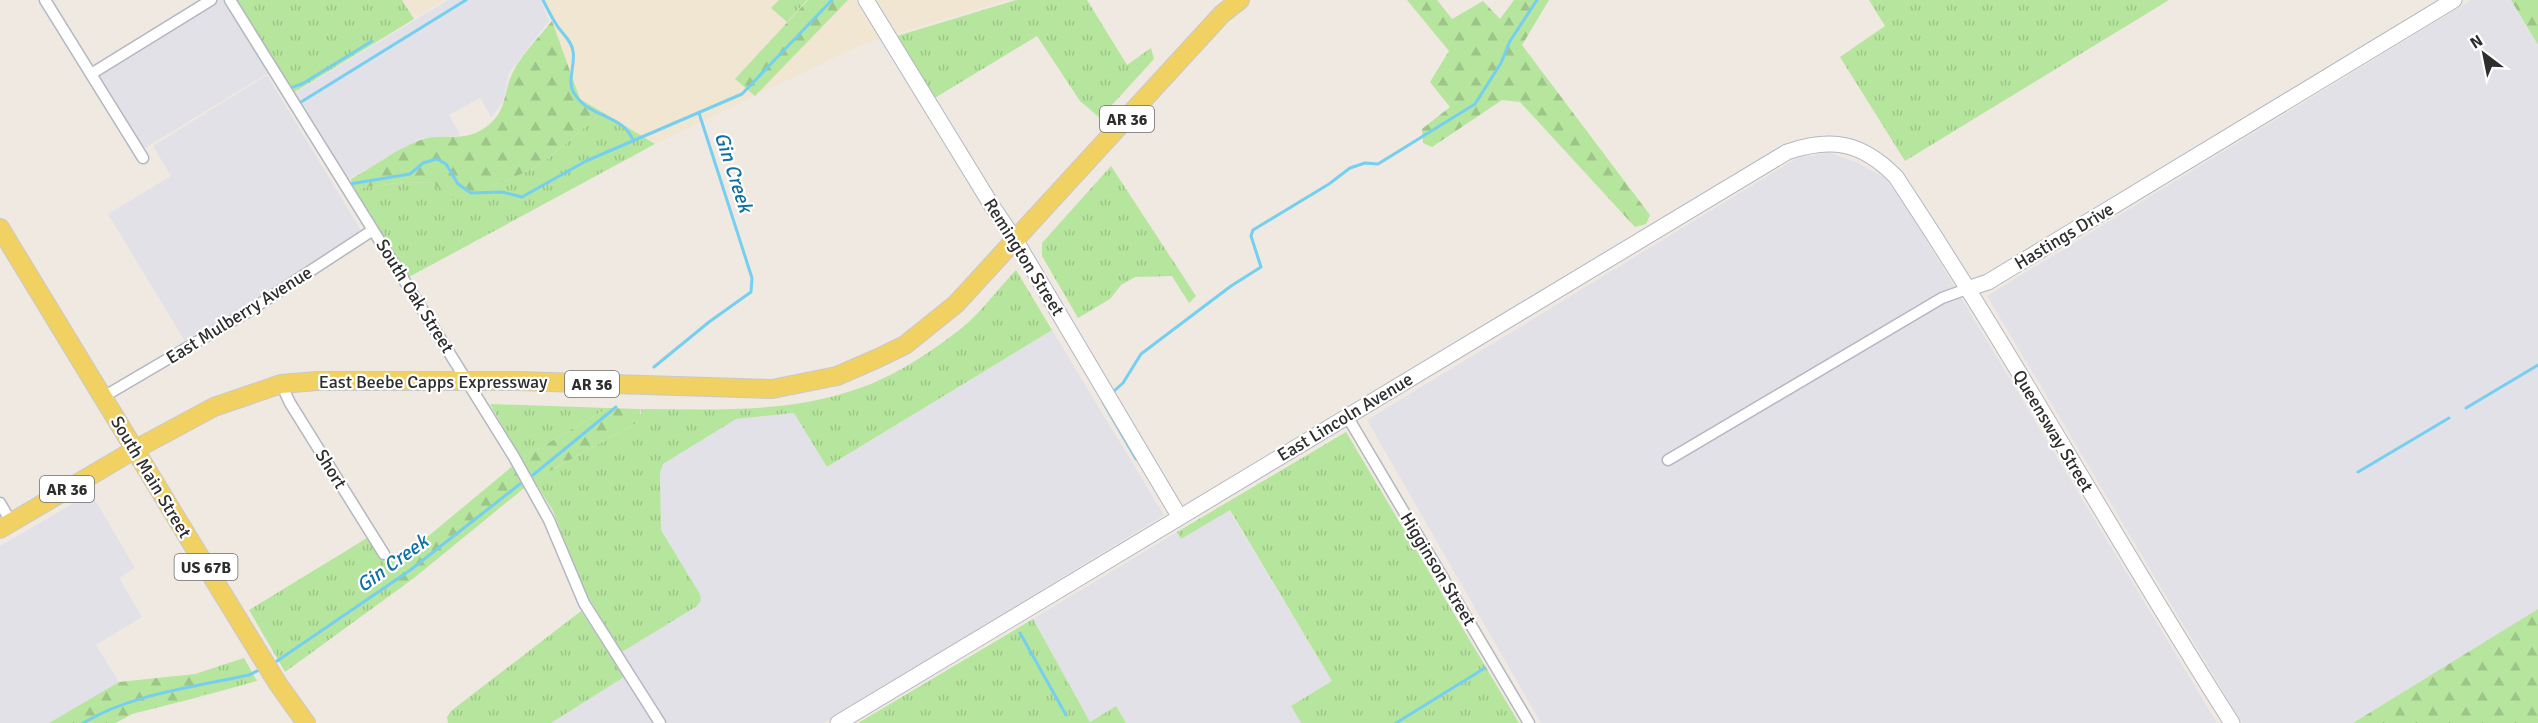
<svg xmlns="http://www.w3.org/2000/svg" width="2538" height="723" viewBox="0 0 2538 723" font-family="Signika,sans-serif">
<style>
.industrial{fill:#e3e1e8}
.education{fill:#f0e6d1}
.grass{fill:url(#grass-tufts)}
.forest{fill:url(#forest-firs)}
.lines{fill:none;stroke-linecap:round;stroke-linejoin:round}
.stream{stroke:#75cff0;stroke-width:3}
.street-casing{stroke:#b4b7c1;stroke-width:13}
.secondary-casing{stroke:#b4b7c1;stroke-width:17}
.primary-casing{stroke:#c9c9c9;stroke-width:20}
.street{stroke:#fff;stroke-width:10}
.secondary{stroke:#fff;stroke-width:15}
.primary{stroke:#f2d163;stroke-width:18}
.labels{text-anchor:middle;stroke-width:4.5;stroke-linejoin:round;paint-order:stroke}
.shield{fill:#fff;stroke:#6d6d6d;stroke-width:1.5}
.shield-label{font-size:16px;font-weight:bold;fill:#2e2e2e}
.street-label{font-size:18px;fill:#2e2e2e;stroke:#fff}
.water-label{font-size:20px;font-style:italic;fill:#0d6fa3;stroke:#fff}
</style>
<defs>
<pattern id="grass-tufts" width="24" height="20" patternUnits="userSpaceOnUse" patternTransform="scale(1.5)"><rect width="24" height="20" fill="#b6e59e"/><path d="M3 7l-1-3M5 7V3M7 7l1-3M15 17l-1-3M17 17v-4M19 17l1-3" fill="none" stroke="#9dc588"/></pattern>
<pattern id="forest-firs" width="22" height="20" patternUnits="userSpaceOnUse" patternTransform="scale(1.5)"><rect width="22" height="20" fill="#b6e59e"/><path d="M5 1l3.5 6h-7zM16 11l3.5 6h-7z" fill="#9dc588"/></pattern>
</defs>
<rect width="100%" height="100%" fill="#efe9e1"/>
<path class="industrial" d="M217,0H223L268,73L142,150L96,75Z
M448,0H541L549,21L509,73L503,102L491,117L480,98L449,115L460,135L420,139L347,180L293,94Z
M2471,0H2511L2538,45V609L2353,723H2242L1987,296Z
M267,75L362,232L244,311L186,343L108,214L171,176L153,146Z
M1830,153L1858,163L1884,177L1904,203L2217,723H1541L1367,420L1799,157Z
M1052,330L1164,515L824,723H667L622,652L699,603L700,594L661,530L660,473L663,464L736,419L794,413L828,467Z
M91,493L135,568L119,578L142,617L96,645L119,682L49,723H0V546Z
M1229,510L1332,681L1291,706L1301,723H1126L1116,707L1090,722L1033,619L1177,532L1182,538Z
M624,677L653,723H551Z"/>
<path class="education" d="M403,0H445L414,18Z
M544,0H1008L865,43L655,144L580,99Z"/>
<path class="grass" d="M237,0H402L414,19L293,93Z
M779,0H807L787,22L771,8Z
M1016,0H1087L1127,65L1151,48L1154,59L1100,118L1080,101L1037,36L933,99L897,36Z
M1869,0H2169L1905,161L1840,57L1885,26Z
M602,112L655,144L409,277L352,189L405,182L433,183L450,197C473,196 522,176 541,163C563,148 582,129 602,112Z
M1111,166L1196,296L1189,303L1172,276L1135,277L1121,285L1110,299L1078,318L1042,256V243Z
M1016,270L1052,330L827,467L794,413L736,419L663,464L660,473L661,530L700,594L701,600L697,606L622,652L582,587L553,511L534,480L636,423L642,413L640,409C712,409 787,414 857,389C896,376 931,352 963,327C982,311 999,288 1016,270Z
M490,404L608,408L521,459Z
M1346,432L1519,723H1301L1291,706L1332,681L1230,510L1181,539L1177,532Z
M367,538L379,557L389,552L396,563L391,569L403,584L414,578L285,672L249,610Z
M581,611L624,677L551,723H448L447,717L451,711Z
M1033,619L1090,722L1116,706L1126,723H858Z
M244,658L257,681L199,697L204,695L200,675L195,674Z"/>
<path class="forest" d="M808,0H848L755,96L735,79Z
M1407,0H1437L1452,19L1483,1L1500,19L1514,0H1549L1522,45L1650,215L1646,224L1635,227L1520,102L1502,100L1432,147L1423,143L1422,129L1450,107L1430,82L1449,51Z
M2511,0H2538V45Z
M552,21L580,99L602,112C582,129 563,148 541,163C522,176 473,196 450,198L433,183L405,182L352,189L351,179C373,167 395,150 418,141C445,130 465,147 492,122C507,108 504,89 513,72C522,54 539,37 552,21Z
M608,408L640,409L641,417L636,423L534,480L414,578L403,584L394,585L389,582L388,576L396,563L521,459Z
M2538,609V723H2353Z
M195,674L204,676L210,682L208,692L199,697L132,714L116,723H49L119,682Z"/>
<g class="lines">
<path class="stream" d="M543,0C547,8 551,16 556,24C562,34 571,39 573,51C576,66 565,83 576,96C591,118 622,114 633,140
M290,88L302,84L372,41
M301,102L466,0
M350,184L410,174L423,163L437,159L446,164L458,184L471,193L502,192L522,197L586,161L742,94L832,0
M654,367L709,322L751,292L752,278L699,113
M1114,391L1123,383L1141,354L1231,286L1261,267L1251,236L1253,230L1329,184L1350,168L1365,163L1378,164L1475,104L1501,63L1510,41L1537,0
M1103,402L1136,459
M2466,408L2538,365
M2358,472L2449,418
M533,475L616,407
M1020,633L1066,715
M277,661L409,571L520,484
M83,723C132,694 194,687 249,675L261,669
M1396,723L1485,668"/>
<g class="street-casing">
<path id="street" d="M45,0L143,158
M230,0L514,457L549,520L584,603L660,723
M91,74L211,0
M281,384L290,403L384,554
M103,397L246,313L373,230
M1347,416L1529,723
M1668,460L1942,298L1967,289
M0,503L11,522"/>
</g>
<g class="secondary-casing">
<path id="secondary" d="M866,0L992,206L1016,241L1179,516
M1967,289L1988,282L2454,0
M838,723L1787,152C1832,137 1862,142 1896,177C2014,355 2117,543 2232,723"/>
</g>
<g class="primary-casing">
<path id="primary" d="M0,228L197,552L278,684L306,723
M0,529L134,450L214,407L281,384L317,381H518L772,389L837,376L876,359L905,345L956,304L1222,14L1240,0"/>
</g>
<use href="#street" class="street"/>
<use href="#secondary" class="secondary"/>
<use href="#primary" class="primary"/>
</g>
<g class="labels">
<g class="shield">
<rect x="1100" y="106" width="54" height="26" rx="4.5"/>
<rect x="565" y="371" width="54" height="26" rx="4.5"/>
<rect x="40" y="476" width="54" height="26" rx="4.5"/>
<rect x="174.5" y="554" width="63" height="26" rx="4.5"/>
</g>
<g class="shield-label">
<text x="1127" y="125">AR 36</text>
<text x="592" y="390">AR 36</text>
<text x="67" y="495">AR 36</text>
<text x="206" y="573">US 67B</text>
</g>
<g class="street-label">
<text transform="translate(2064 236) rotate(-31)" y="6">Hastings Drive</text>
<text transform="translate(1024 257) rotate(58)" y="6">Remington Street</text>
<text transform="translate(415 296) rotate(58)" y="6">South Oak Street</text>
<text transform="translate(239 315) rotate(-32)" y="6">East Mulberry Avenue</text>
<text x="433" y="388">East Beebe Capps Expressway</text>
<text transform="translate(1345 417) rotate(-31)" y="6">East Lincoln Avenue</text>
<text transform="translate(2053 431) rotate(59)" y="6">Queensway Street</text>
<text transform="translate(331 469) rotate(58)" y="6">Short</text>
<text transform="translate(151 477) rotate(59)" y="6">South Main Street</text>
<text transform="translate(1438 569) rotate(59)" y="6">Higginson Street</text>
</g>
<g class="water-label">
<text transform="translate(734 172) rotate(72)" y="7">Gin Creek</text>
<text transform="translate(392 563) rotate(-36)" y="7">Gin Creek</text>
</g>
</g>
<g transform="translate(2484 54) rotate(328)" stroke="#ffffff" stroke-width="4.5" paint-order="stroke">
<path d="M0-4.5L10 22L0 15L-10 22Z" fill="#2e2e2e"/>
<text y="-9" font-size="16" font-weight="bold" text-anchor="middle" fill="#2e2e2e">N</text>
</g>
</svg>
